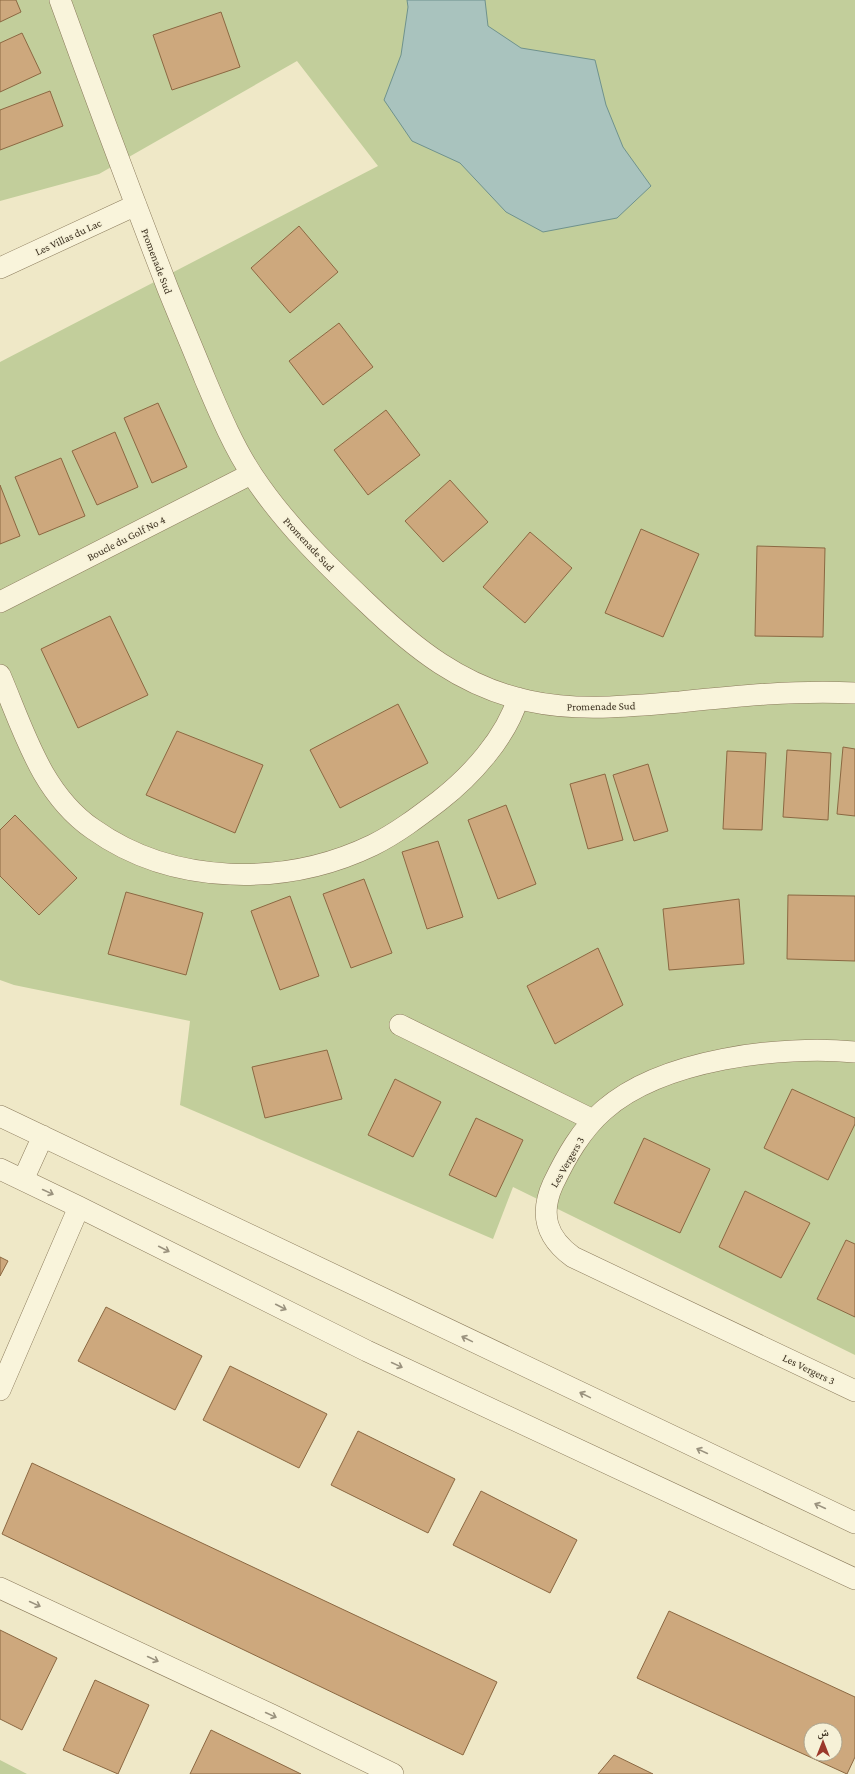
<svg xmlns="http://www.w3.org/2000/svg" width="855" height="1774" viewBox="0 0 855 1774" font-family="'Crimson Pro','Noto Naskh Arabic',serif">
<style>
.green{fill:#c2ce9b}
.water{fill:#a9c3be;stroke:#6f928d}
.building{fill:#cda87d;stroke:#8b6842;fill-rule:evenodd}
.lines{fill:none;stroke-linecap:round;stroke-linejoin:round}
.minor-casing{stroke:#8b7b5c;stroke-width:22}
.minor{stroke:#f9f4db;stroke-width:21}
.oneway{stroke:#9a927e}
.labels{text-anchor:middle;stroke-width:3;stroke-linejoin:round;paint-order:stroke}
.street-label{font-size:11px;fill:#3c3120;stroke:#f6f1d7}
</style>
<rect width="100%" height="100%" fill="#efe8c7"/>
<path class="green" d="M0,0H855V1355L513,1187L493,1239L180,1105L190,1021L14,985L0,980V362L378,166L297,61L99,174L0,201Z
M0,1760L27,1774H0Z"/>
<path class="water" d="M407,0H485L488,26L521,48L595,60L606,105L623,147L651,186L617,218L543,232L506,212L460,163L412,141L384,100L401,55L408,7Z"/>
<path class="building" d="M0,0H16L21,12L0,22Z
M221,12L240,67L172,90L153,35Z
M22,33L41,73L0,92V43Z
M50,91L63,126L0,150V110Z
M299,226L338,272L290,313L251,268Z
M339,323L373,367L323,405L289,361Z
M158,403L187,467L152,483L124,418Z
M386,410L420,455L368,495L334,450Z
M115,432L138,487L97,505L72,451Z
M61,458L85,516L39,535L15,477Z
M450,480L488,522L443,562L405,521Z
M0,485L20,536L0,544Z
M641,529L699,554L663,637L605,613Z
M530,532L572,568L525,623L483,587Z
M757,546L825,548L823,637L755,636Z
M110,616L148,695L78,728L41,649Z
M398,704L428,763L340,808L310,750Z
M177,731L263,765L235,833L146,795Z
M843,747L855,749V816L837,814Z
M787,750L831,753L828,820L783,817Z
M727,751L766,753L762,830L723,829Z
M648,764L668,831L634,841L613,775Z
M605,774L623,840L588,849L570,784Z
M506,805L536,884L498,899L468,820Z
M15,815L77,878L39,915L0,876V830Z
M438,841L463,917L427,929L402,852Z
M364,879L392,953L351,968L323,894Z
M126,892L203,913L186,975L108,954Z
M788,895L855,896V961L787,959Z
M290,896L319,976L280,990L251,911Z
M739,899L744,964L669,970L663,909Z
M598,948L623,1005L555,1044L527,986Z
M327,1050L342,1099L265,1118L252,1067Z
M395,1079L441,1102L413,1157L368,1135Z
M792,1089L855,1118V1124L828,1180L764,1148Z
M476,1118L523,1140L496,1197L449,1175Z
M644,1138L710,1169L680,1233L614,1203Z
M745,1191L810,1223L781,1278L719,1247Z
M846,1240L855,1244V1317L817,1299Z
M0,1257L8,1261L0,1276Z
M106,1307L202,1356L175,1410L78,1361Z
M230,1366L327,1414L299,1468L203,1420Z
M358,1431L455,1479L428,1533L331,1485Z
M32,1463L497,1682L463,1755L2,1534Z
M481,1491L577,1540L550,1593L453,1545Z
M669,1611L855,1697V1757L847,1774L637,1678ZM811,1730H835V1754H811Z
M0,1630L57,1658L22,1730L0,1719Z
M95,1680L149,1705L118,1774L63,1750Z
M211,1730L301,1774H190Z
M614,1755L653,1774H598Z"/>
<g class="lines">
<g class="minor-casing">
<path id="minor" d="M60,0C95,97 131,193 168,289C180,319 193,349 205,379C219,412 233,446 253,476C285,524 325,563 366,602C414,648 462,687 529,701C579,712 630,706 680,702C738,696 796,690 855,693
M0,268L136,205
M0,602L251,474
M0,675C24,731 41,793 93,829C173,886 286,887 373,845C397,833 418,817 439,801C471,776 506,738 518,698
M400,1025L593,1120
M855,1052C781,1045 662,1059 604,1110C581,1130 566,1157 553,1184C539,1215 547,1238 573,1257L855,1391
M0,1116L855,1523
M0,1169L79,1207L367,1351L855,1579
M23,1180L43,1136
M0,1390L79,1207
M0,1588L272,1715L393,1774"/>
</g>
<use href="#minor" class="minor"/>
</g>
<defs><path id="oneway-shaft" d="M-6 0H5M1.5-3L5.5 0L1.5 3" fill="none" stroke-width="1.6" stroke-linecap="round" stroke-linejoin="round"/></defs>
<g class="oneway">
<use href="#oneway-shaft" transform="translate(48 1192) rotate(25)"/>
<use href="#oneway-shaft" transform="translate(164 1249) rotate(27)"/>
<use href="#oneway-shaft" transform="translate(281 1307) rotate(27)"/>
<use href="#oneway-shaft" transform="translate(467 1339) rotate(-154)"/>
<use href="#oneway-shaft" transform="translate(397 1365) rotate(25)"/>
<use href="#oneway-shaft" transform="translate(585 1395) rotate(-154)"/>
<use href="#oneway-shaft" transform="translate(702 1451) rotate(-155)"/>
<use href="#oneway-shaft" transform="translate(820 1506) rotate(-155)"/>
<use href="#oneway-shaft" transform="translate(35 1604) rotate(25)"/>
<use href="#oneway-shaft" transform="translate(153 1659) rotate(25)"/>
<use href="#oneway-shaft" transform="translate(271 1715) rotate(25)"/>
</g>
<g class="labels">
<g class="street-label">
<text transform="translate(68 237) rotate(-25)" y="4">Les Villas du Lac</text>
<text transform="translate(157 261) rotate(69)" y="4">Promenade Sud</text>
<text transform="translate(126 538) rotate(-27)" y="4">Boucle du Golf No 4</text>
<text transform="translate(309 544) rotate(47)" y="4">Promenade Sud</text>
<text transform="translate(601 706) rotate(-1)" y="4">Promenade Sud</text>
<text transform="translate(567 1162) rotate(-60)" y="4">Les Vergers 3</text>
<text transform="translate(809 1369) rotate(26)" y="4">Les Vergers 3</text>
</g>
</g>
<g transform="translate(823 1742)"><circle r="19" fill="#f6f1d7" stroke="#aca48e"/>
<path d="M0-3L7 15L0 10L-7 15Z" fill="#9b382b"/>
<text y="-6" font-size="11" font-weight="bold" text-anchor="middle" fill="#3c3120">ش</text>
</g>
</svg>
